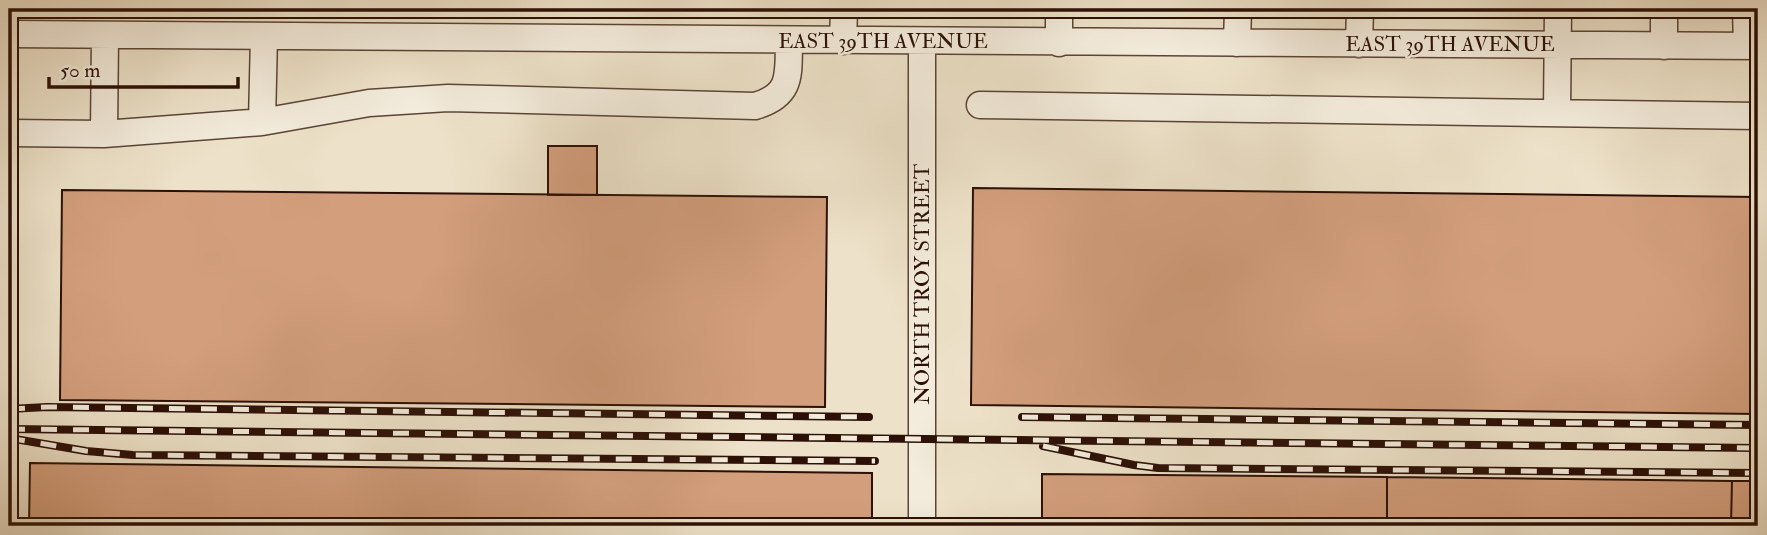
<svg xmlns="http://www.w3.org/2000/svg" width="1767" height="535" viewBox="0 0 1767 535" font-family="'IM FELL Double Pica',serif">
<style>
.building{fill:#d29e7c;stroke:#2c1006;stroke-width:2}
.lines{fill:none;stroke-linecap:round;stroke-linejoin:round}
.minor-casing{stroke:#5c4437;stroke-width:29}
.minor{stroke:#f3ecdc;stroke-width:26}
.rail-casing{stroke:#2c1006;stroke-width:8}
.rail{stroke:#f3ecdc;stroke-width:5;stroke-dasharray:16;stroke-linecap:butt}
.labels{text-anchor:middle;stroke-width:5;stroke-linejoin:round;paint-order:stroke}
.street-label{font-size:21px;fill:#2c1006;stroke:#f3ecdc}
</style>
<rect width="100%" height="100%" fill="#ede2c9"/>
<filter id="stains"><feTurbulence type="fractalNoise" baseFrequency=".00286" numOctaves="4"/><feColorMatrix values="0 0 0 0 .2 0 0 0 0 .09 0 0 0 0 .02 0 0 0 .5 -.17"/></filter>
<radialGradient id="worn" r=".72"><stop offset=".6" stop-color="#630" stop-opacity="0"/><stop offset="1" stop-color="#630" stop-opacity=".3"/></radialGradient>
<path class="building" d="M548,146H597V195H548Z
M973,188L1758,197V414L971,405Z
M62,190L827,197L825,407L60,400Z
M30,463L872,473V526H29Z
M1042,474L1387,477V526H1042Z
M1387,477L1732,481L1731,526H1387Z
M1732,481H1758V526H1731Z"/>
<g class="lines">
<g class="minor-casing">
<path id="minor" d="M1059,9V43
M1664,9V46
M1746,9L1747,46
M9,34L1758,46
M843,41L844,9
M922,42V526
M1237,43L1238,9
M1359,44L1360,9
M980,105L1758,116
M1557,113L1558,9
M262,122L264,36
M9,133L104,134L105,35
M104,134L262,122L369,103L448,98L755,106C793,95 788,74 789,41"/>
</g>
<use href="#minor" class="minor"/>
<g class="rail-casing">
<path id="rail" d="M9,409L47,407L869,417
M1022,417L1758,425
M9,429L1758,448
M9,438L86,451L133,455L875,461
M1043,446L1134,465L1158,468L1758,473"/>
</g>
<use href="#rail" class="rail"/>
</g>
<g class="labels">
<g class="street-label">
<text x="883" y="48">EAST 39TH AVENUE</text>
<text x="1450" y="51">EAST 39TH AVENUE</text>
<text transform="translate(922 284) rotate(-90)" y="7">NORTH TROY STREET</text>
</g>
</g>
<rect width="1767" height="535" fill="none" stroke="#ede2c9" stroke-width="35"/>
<rect x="10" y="10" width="1746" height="514" fill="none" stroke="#2c1006" stroke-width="3.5"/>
<rect x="18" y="18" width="1732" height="500" fill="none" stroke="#2c1006" stroke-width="2"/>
<path d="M49 77v10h189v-10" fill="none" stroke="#2c1006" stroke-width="3.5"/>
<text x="60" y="77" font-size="21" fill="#2c1006" stroke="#f3ecdc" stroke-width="5" paint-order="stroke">50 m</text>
<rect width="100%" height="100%" filter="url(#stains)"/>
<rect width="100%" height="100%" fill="url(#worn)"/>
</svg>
